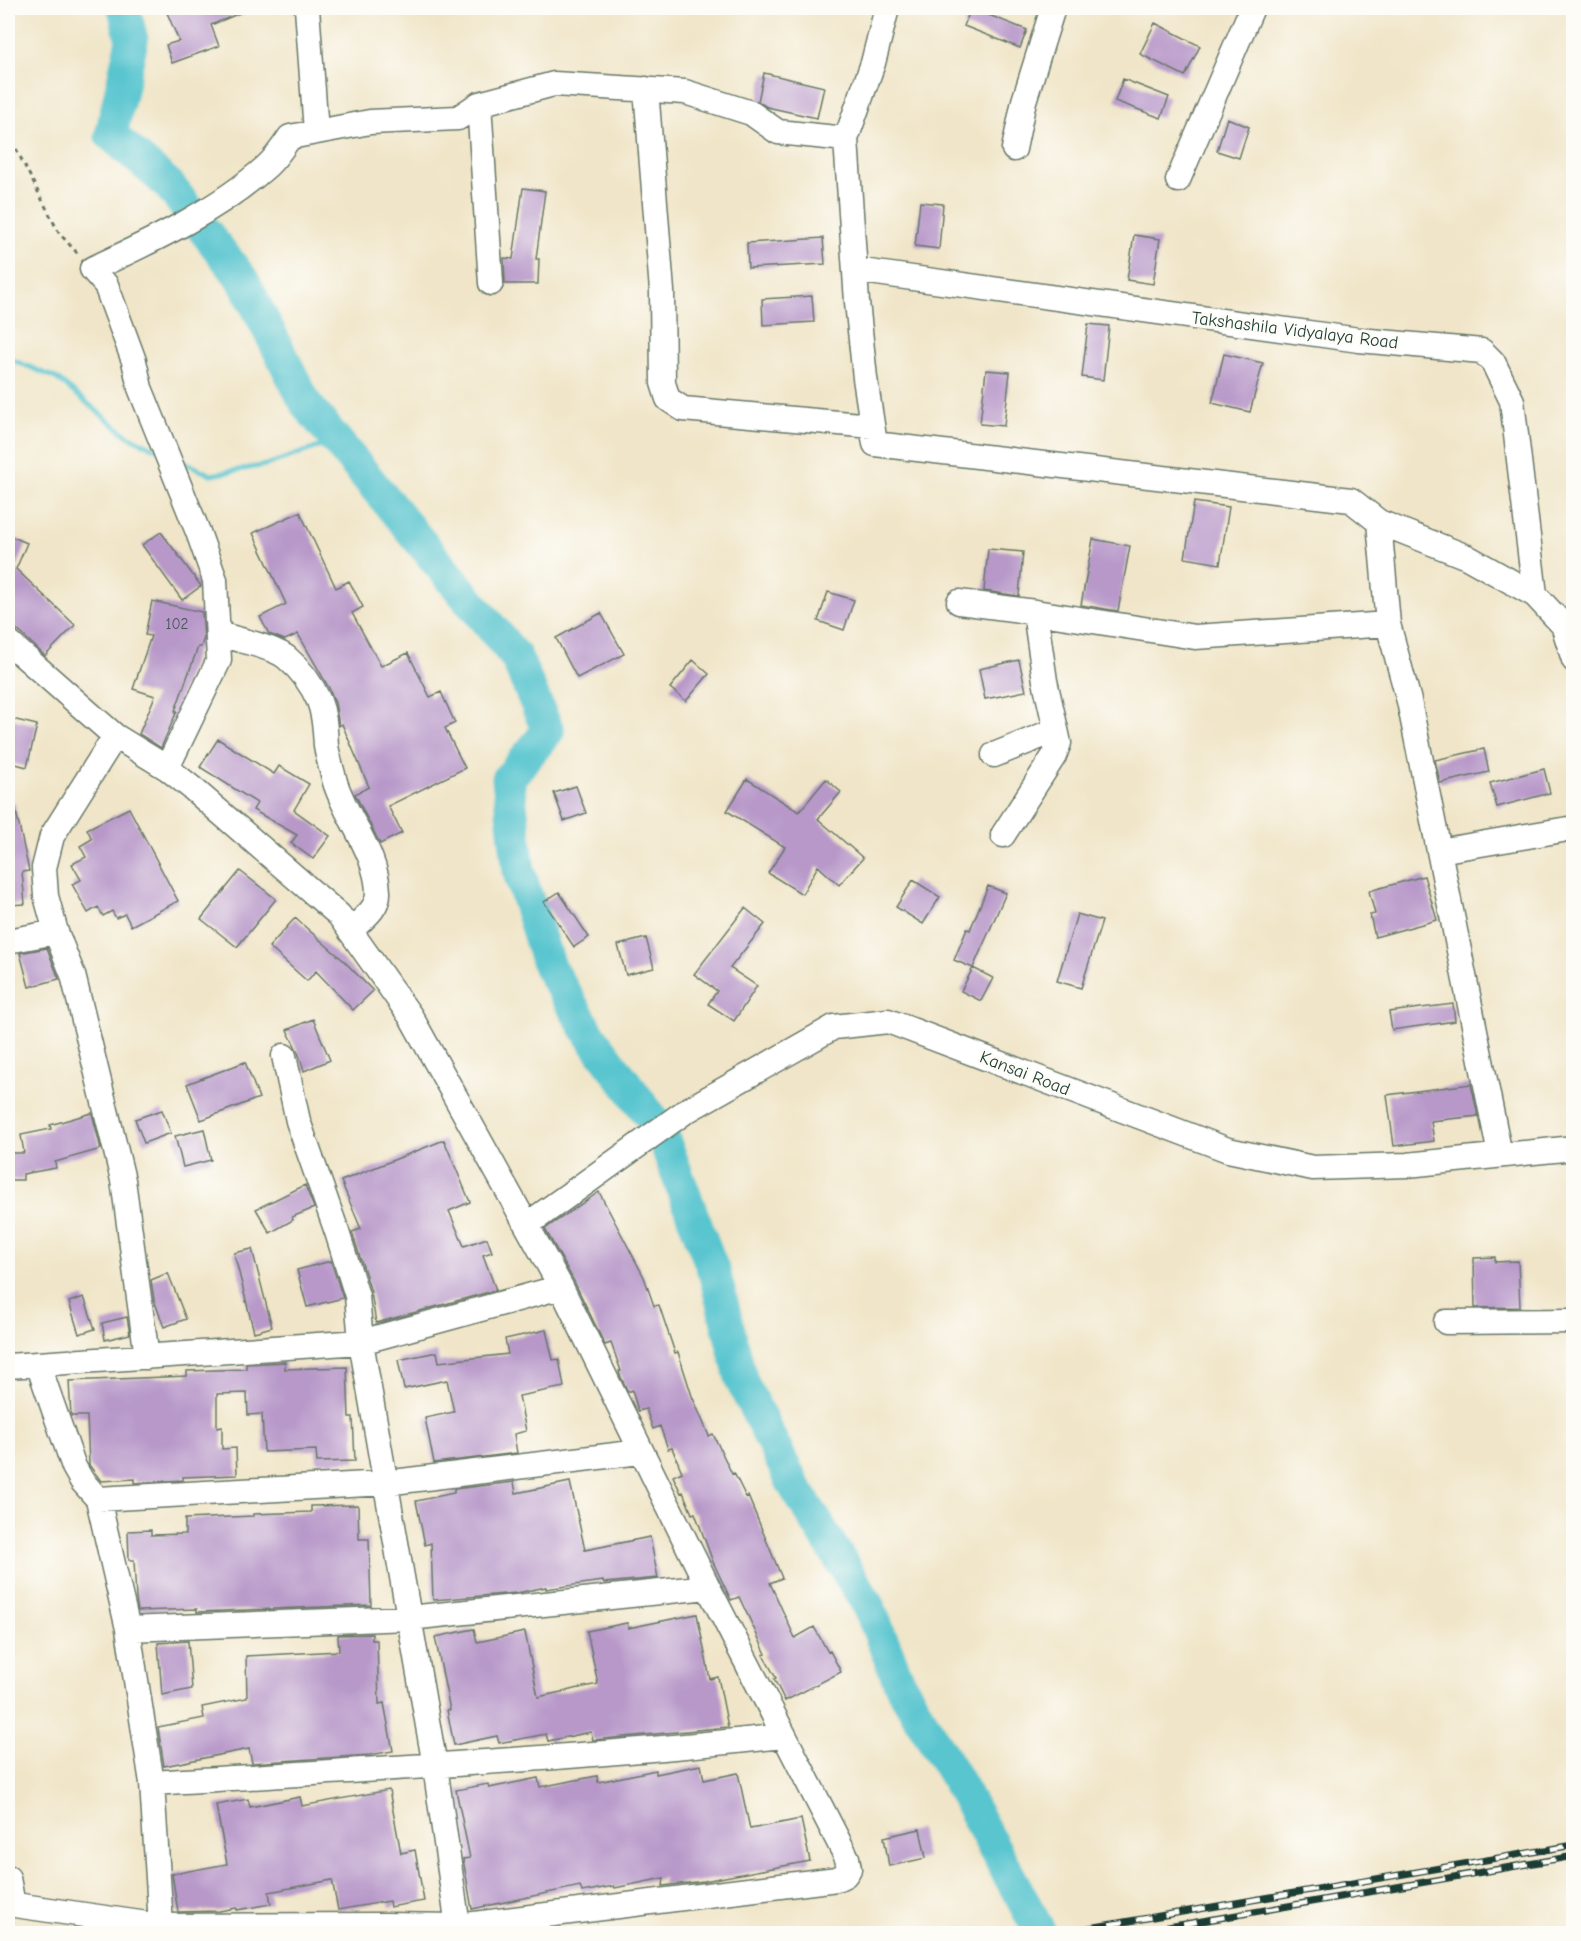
<svg xmlns="http://www.w3.org/2000/svg" width="1581" height="1941" viewBox="0 0 1581 1941" font-family="'Comic Neue',sans-serif">
<style>
.lines{fill:none;stroke-linecap:round;stroke-linejoin:round}
.stream{stroke:#58c5cf;stroke-width:5}
.river{stroke:#58c5cf;stroke-width:33}
.building{fill:#b798c9}
.minor-casing{stroke:#687868;stroke-width:27}
.path{stroke:#687868;stroke-width:3;stroke-dasharray:4.5 4.5;stroke-linecap:butt}
.minor{stroke:#fff;stroke-width:24}
.rail-casing{stroke:#1f3d34;stroke-width:7}
.rail{stroke:#fdfcf7;stroke-width:4.5;stroke-dasharray:14;stroke-linecap:butt}
.labels{text-anchor:middle;stroke-width:6;stroke-linejoin:round;paint-order:stroke}
.number-label{font-size:15px;fill:#455459}
.street-label{font-size:18px;fill:#1f3d34;stroke:#fdfcf7}
</style>
<rect width="100%" height="100%" fill="#fdfcf7"/>
<filter id="ink" filterUnits="userSpaceOnUse"><feTurbulence type="fractalNoise" baseFrequency=".0167" numOctaves="2"/><feDisplacementMap in="SourceGraphic" scale="12" xChannelSelector="R" yChannelSelector="G"/><feConvolveMatrix kernelMatrix="1 2 1 2 8 2 1 2 1" color-interpolation-filters="sRGB"/></filter>
<filter id="wash" filterUnits="userSpaceOnUse"><feTurbulence type="fractalNoise" baseFrequency=".008" numOctaves="4" result="noise"/><feDisplacementMap in="SourceGraphic" scale="24" xChannelSelector="R" yChannelSelector="G"/><feGaussianBlur stdDeviation="1.35" result="paint"/><feColorMatrix in="noise" values="0 0 0 0 0 0 0 0 0 0 0 0 0 0 0 0 0 1.4 0 .05"/><feComposite in="paint" operator="in"/></filter>
<g filter="url(#wash)">
<rect width="100%" height="100%" fill="#f0e5c8"/>
<g class="lines">
<path class="stream" d="M8,358L56,378L128,436L156,449
M178,459L211,475L266,465L336,441"/>
<path class="river" d="M124,8L132,40L111,135L168,184L243,280L306,404L516,657L548,731L508,779L519,872L549,967L592,1038L660,1129L715,1275L742,1382L793,1484L868,1605L901,1686L957,1780L1041,1934"/>
</g>
<g id="blocks">
<path class="building" d="M165,8H252L211,25L219,46L172,63L166,45L179,41Z
M971,8L1027,30L1020,48L964,26Z
M1155,23L1200,46L1185,76L1140,54Z
M764,73L824,87L817,118L767,107L758,101Z
M1123,79L1169,97L1161,118L1115,101Z
M1227,118L1249,127L1239,158L1217,151Z
M523,188L545,191L536,259H539L538,284H505L504,258L513,259Z
M920,202L943,204L939,249L915,246Z
M1134,235L1160,239L1153,284L1127,280Z
M823,238L825,264L748,268L747,243Z
M812,296L814,322L763,325L762,299Z
M1088,324L1109,326L1103,380L1082,377Z
M1224,354L1263,363L1250,412L1212,403Z
M986,370L1010,372L1004,426L980,424Z
M1194,502L1229,507L1220,564L1185,558Z
M300,512L336,588L349,581L363,607L352,613L381,666L408,653L430,697L441,692L455,723L445,728L465,768L388,806L402,833L380,844L355,794L369,787L342,724L339,726L335,703L329,688L298,634L285,640L269,634L260,617L286,604L253,533Z
M161,532L201,586L182,600L142,545Z
M8,535L27,543L16,569L75,625L45,656L8,621Z
M1093,539L1130,546L1118,611L1081,605Z
M988,549L1023,552L1019,596L984,591Z
M828,592L854,600L844,630L818,621Z
M152,601L202,612L204,638L201,647H198L175,711H177L161,748L139,734L155,696L133,689L151,636L145,635Z
M601,613L624,654L577,678L556,638Z
M693,660L709,674L686,701L670,688Z
M1019,660L1026,691L985,699L979,669Z
M8,718L37,725L27,767L8,762Z
M218,739L274,774L279,766L309,784L294,810L330,836L313,859L291,843L297,835L253,810L257,803L200,767Z
M1484,749L1489,772L1440,783L1435,760Z
M1544,769L1550,793L1497,807L1490,783Z
M747,779L799,812L826,779L841,792L818,819L863,858L839,885L818,866L802,894L768,873L785,847L727,811Z
M576,786L586,813L564,821L554,793Z
M14,802L29,871L22,872L25,904L8,905V803Z
M129,808L178,901L131,926L125,914L116,918L112,911L103,916L98,907L88,913L72,884L81,880L72,864L86,857L80,846L92,839L87,829Z
M240,871L276,899L237,947L201,919Z
M1424,876L1437,920L1375,937L1370,915L1375,914L1369,891Z
M913,880L940,897L923,924L896,907Z
M988,886L1006,893L973,968L954,960L967,929L970,930Z
M559,892L589,937L574,947L544,902Z
M745,908L765,924L730,968L757,986L734,1021L708,1004L717,991L694,974Z
M1077,914L1102,921L1081,988L1057,981Z
M295,918L343,960L373,991L353,1010L316,971L307,981L269,947Z
M646,938L654,968L626,975L618,945Z
M47,948L59,979L29,987L20,953Z
M973,968L993,978L981,1001L961,991Z
M1453,1004L1455,1021L1392,1030L1389,1012Z
M313,1019L330,1060L304,1071L298,1052L287,1030Z
M245,1062L259,1098L201,1120L187,1084Z
M1471,1084L1478,1116L1431,1121L1434,1141L1394,1146L1387,1095Z
M162,1110L171,1133L144,1143L135,1119Z
M92,1113L101,1149L55,1162L56,1168L23,1174V1180H8V1153H24L21,1135L51,1129L50,1125Z
M204,1129L211,1160L183,1167L175,1136Z
M444,1140L470,1202L449,1211L464,1246L487,1238L492,1252L483,1255L496,1290L376,1323L371,1292L352,1232L361,1229L341,1181Z
M305,1185L314,1208L292,1217L293,1220L270,1233L256,1209Z
M599,1192L644,1277L654,1306L659,1305L675,1353L678,1352L692,1396L709,1436L713,1434L732,1474L734,1473L746,1497L748,1496L782,1578L770,1583L795,1638L814,1627L828,1652L830,1651L841,1672L785,1701L774,1679L776,1678L763,1655L766,1654L739,1597L731,1600L713,1562L695,1513L692,1514L683,1492L681,1493L673,1476L682,1472L672,1448L668,1449L660,1426L653,1429L646,1409L638,1411L632,1390L628,1392L620,1375L619,1371H621L611,1343L605,1345L574,1281L545,1229Z
M252,1249L272,1327L254,1332L234,1253Z
M1495,1257V1262L1518,1261L1520,1307L1475,1308L1474,1258Z
M331,1261L343,1298L307,1307L297,1270Z
M168,1273L186,1319L164,1327L154,1300L151,1280Z
M84,1297L95,1329L79,1334L69,1302Z
M127,1317L130,1334L105,1340L102,1323Z
M546,1330L553,1360L559,1359L564,1387L519,1396L526,1431L514,1434L517,1453L434,1463L425,1418L454,1412L447,1380L404,1389L398,1360L437,1352L439,1362L508,1354L505,1339Z
M285,1362V1369L347,1367L349,1417H353L355,1461L317,1462L316,1450L264,1452L262,1414L248,1415L247,1393L217,1394V1428L222,1427V1449L236,1448L237,1475L183,1477V1480L135,1483V1479L101,1481L89,1465L87,1416H71L69,1381L187,1376V1371L246,1369V1364Z
M514,1482L516,1493L570,1482L585,1550L650,1537L658,1578L604,1583L603,1581L546,1589V1587L517,1593L433,1600L431,1543L425,1545L416,1501L454,1493V1489Z
M358,1505L359,1539H369L371,1605L197,1612V1609L138,1611L136,1598L134,1560H129L128,1531L151,1530V1535L185,1534V1519L253,1516V1514L311,1512V1506Z
M697,1614L710,1679L718,1677L728,1727L593,1740L591,1732L548,1741L546,1734L499,1743L497,1736L454,1745L447,1710H450L435,1637L474,1629L477,1642L525,1632L538,1697L598,1684L587,1631L627,1623L628,1628Z
M372,1634V1640H377L379,1704L384,1703L393,1751L370,1755L252,1763L249,1749L164,1766L158,1727L204,1718L202,1707L247,1698L246,1656L339,1651L338,1635Z
M188,1641L192,1689L162,1695L158,1643Z
M701,1765L704,1780L738,1773L750,1829L801,1819L810,1861L704,1881L663,1886L664,1878L615,1888L614,1886L582,1892L580,1886L472,1909L463,1859L470,1858L456,1790L488,1784L489,1788L538,1778L540,1787L597,1776L598,1782L656,1770V1774Z
M389,1790L401,1853L415,1850L424,1901L390,1907L389,1901L338,1910L332,1880L269,1892L271,1904L237,1910V1908L219,1911L178,1912L172,1874L227,1864L216,1805L248,1799L250,1807L300,1797L302,1806Z
M920,1829L926,1858L889,1866L884,1837Z"/>
</g>
</g>
<g filter="url(#ink)">
<use href="#blocks" fill-opacity="0" stroke="#687868" stroke-width="1.5"/>
<g class="lines">
<g class="minor-casing">
<path id="minor" d="M307,8L316,132
M887,8L873,63L846,139L857,302L865,378L875,444L1351,500L1379,522L1467,557L1535,595L1563,625L1574,660
M646,89L662,291L663,383L668,399L683,409L872,426
M479,104L491,283
M1014,149L1024,101L1053,8
M1178,180L1252,8
M855,270L1359,340L1482,351L1493,362L1512,401L1535,595
M1379,522L1388,624L1409,701L1500,1155
M959,602L1035,612L1195,637L1388,624
M218,634C233,638 276,648 287,658C300,669 312,685 319,701C325,716 325,731 326,746C328,758 332,770 335,782C346,818 377,853 378,892C379,909 361,920 350,931
M8,642L115,736L167,768L192,788L339,915L411,1017L561,1287L708,1587L847,1858L849,1869L845,1875L837,1879L458,1926L385,1925L161,1926L8,1904
M115,736L52,836L44,868L46,896L56,932L73,975L123,1180L147,1357
M994,755L1056,730
M167,768L219,660L215,580L198,532L140,388L134,361L106,285L92,269C152,241 217,211 267,166C276,158 283,147 290,137L370,122L458,118L479,104L554,84L685,92L751,113L778,132L846,139
M1003,835L1054,756L1059,743L1045,681L1035,612
M1439,851L1574,828
M8,941L56,932
M284,1056L298,1121L337,1232L357,1296L361,1342L435,1766L459,1934
M528,1224L686,1111L834,1027L888,1021L1228,1150L1313,1168L1407,1165L1574,1148
M1446,1322L1574,1321
M38,1364L74,1467L82,1481L98,1499L128,1629L152,1783L161,1926
M8,1366L361,1342L561,1287
M98,1499L385,1483L640,1452
M128,1629L409,1618L708,1587
M152,1783C363,1770 574,1759 783,1736
M8,1878L13,1905"/>
</g>
<path class="path" d="M8,133L59,233L79,255"/>
<use href="#minor" class="minor"/>
<g class="rail-casing">
<path id="rail" d="M1054,1934L1574,1845
M1128,1934L1574,1856"/>
</g>
<use href="#rail" class="rail"/>
</g>
</g>
<g class="labels">
<g class="number-label">
<text x="177" y="629">102</text>
</g>
<g class="street-label">
<text transform="translate(1295 330) rotate(7)" y="6">Takshashila Vidyalaya Road</text>
<text transform="translate(1025 1073) rotate(21)" y="6">Kansai Road</text>
</g>
</g>
<rect width="1581" height="1941" fill="none" stroke="#fdfcf7" stroke-width="30"/>
</svg>
